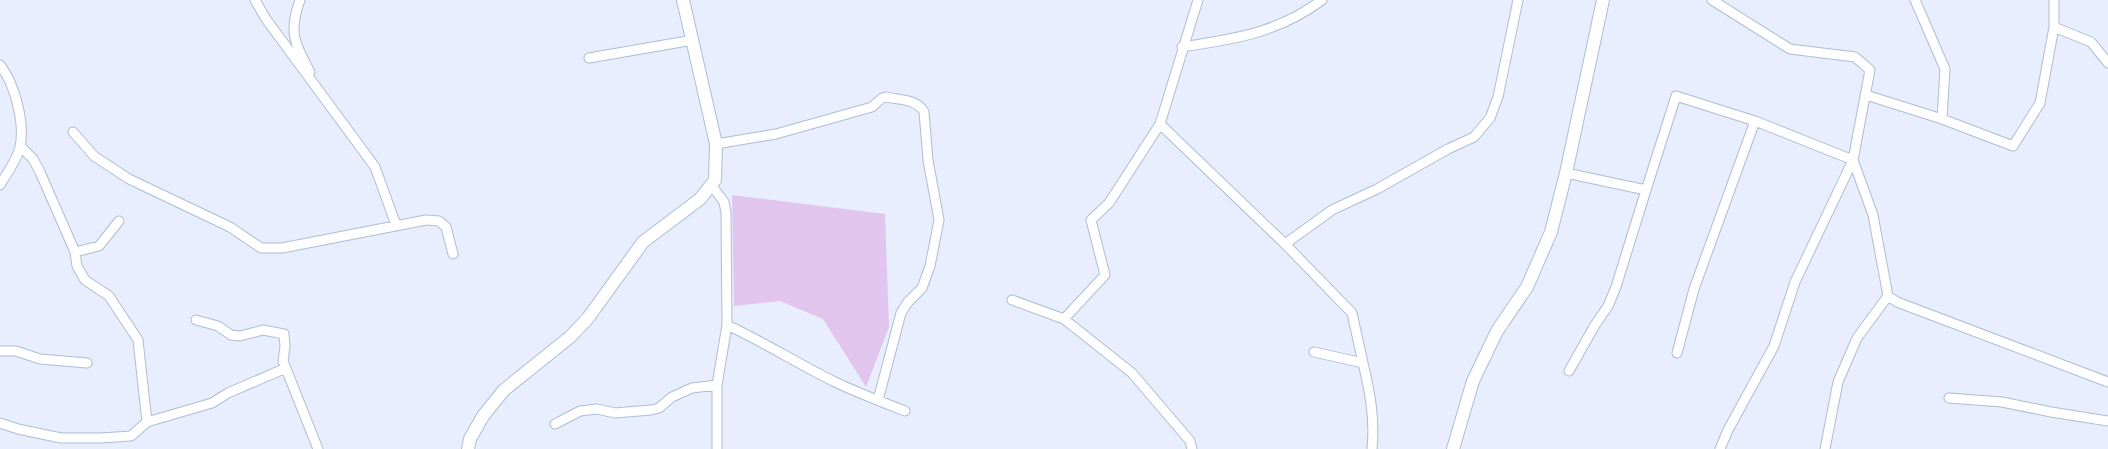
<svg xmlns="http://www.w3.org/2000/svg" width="2108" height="449" viewBox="0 0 2108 449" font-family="Arial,sans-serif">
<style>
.green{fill:#e1c5ed}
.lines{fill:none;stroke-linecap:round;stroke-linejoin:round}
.street-casing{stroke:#acbed1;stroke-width:11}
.secondary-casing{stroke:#aabed4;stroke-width:14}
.street{stroke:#fff;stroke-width:9}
.secondary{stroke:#fff;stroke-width:12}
</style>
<rect width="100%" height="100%" fill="#e8eefd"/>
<path class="green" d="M732,195L885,214L889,327L866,387L823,319L780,301L734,306Z"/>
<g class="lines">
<g class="street-casing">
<path id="street" d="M255,0L266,19L375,167L396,225
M300,0C288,33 295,44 310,72
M1712,0L1790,49L1855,57L1870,70L1853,160L1795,282L1774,346L1728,430L1720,449
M1915,0L1945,69L1942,119
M2054,27L2091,42L2108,63
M1182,47C1234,39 1278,33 1322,0
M589,58L693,40
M0,65C15,84 25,123 20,147C17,160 7,173 0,185
M1866,95L1942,119L2013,146L2040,103L2054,27V0
M1160,124L1285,244L1352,313L1363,363L1314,352
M73,132L94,156L129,179L230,227L261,248H282L426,220L439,221L446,227L453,254
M716,144L776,134L872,107L882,98L886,97C899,100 917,99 924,112L928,160L939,220L930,266L922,288L908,302L901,313L878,400
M1566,173L1646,190L1676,96L1755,121L1853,160L1873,215L1888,296L1897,302L2108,382
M712,186L724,202L726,213L727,325C764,342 798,364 835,382C858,393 882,402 905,411
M1285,244L1332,210L1377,189L1448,149L1474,137L1490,118L1498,97L1518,0
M75,252L99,246L119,221
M1012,300L1064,319L1132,373L1190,441L1192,449
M1064,319L1105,275L1091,220L1109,203L1160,124L1198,0
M196,320L218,326L231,335L240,336L263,330L284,334L285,347L283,361L318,449
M0,351H16L40,359L87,363
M1677,353L1694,289L1755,121
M1363,363C1370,392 1375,419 1372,449
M1569,371L1595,325L1608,306L1616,287L1646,190
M1949,398L2002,402L2051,412L2108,421
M147,422L212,403L228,393L286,368
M0,423L18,429L61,438H101L131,436L147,422L138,340L109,296L85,280L77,266L75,252L40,172L33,159L20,146
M555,424L580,411L597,409L615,413L651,410L659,408L672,397L692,388L717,385
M717,449V385L727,325
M1825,449L1838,382L1857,338L1888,296"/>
</g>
<g class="secondary-casing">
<path id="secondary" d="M468,449L470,439L483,416L504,390L570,337L588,318L643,242L700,199L715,180L716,144L683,0
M1453,449L1473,381L1497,331L1527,287L1551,232L1566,173L1603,0"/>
</g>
<use href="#street" class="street"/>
<use href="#secondary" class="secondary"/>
</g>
</svg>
